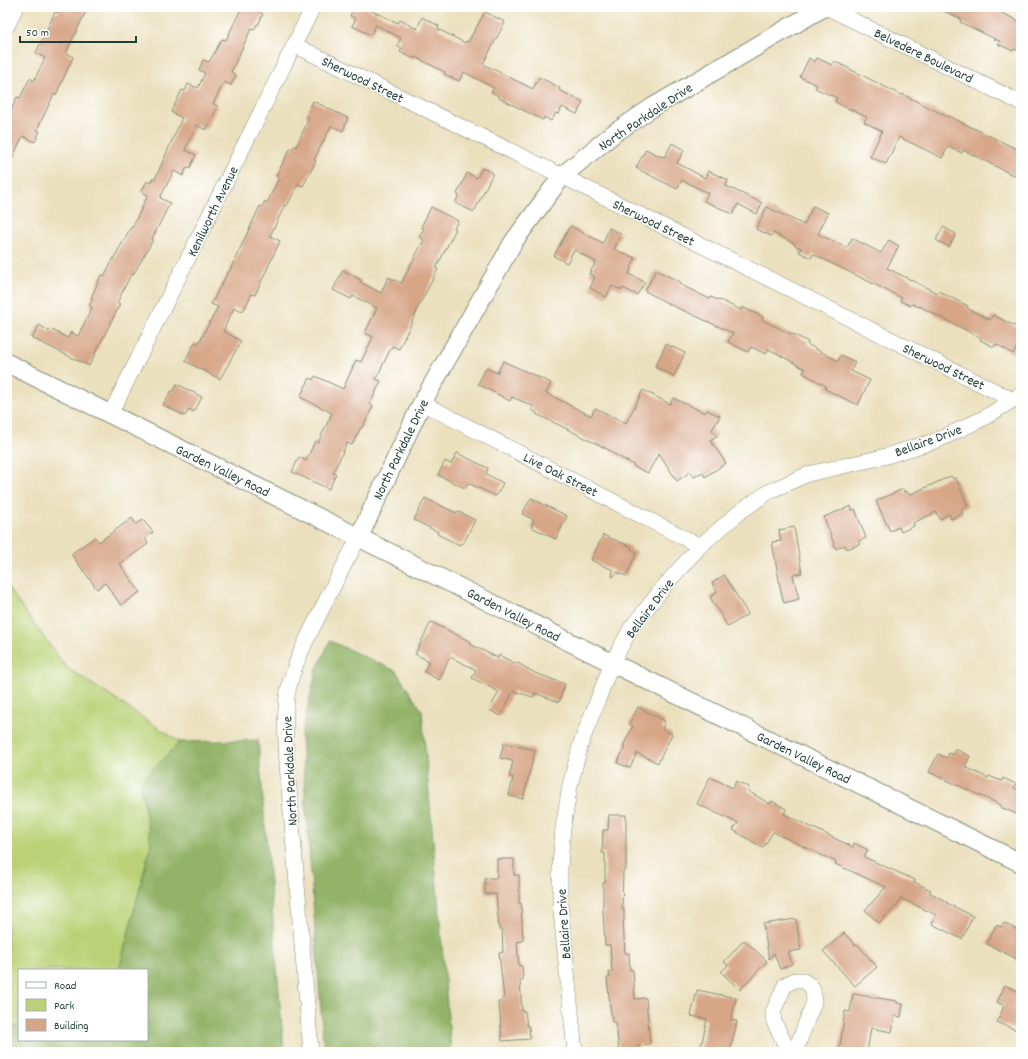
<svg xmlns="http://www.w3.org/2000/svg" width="1028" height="1059" viewBox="0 0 1028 1059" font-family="Dekko,sans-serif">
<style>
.green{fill:#bad176;stroke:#6c8755}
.forest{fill:#93b367;stroke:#59784e}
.building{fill:#d7a687}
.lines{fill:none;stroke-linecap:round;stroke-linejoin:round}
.minor-casing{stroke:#858e79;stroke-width:16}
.tertiary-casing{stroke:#858e79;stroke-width:20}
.minor{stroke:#fff;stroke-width:15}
.tertiary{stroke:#fff;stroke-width:18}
.labels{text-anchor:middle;stroke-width:3;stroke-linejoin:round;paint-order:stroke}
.street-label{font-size:14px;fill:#1f3d34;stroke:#fff}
</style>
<rect width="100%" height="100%" fill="#fff"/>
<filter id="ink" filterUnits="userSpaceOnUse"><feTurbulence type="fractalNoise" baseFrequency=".025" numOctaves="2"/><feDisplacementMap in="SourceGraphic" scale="8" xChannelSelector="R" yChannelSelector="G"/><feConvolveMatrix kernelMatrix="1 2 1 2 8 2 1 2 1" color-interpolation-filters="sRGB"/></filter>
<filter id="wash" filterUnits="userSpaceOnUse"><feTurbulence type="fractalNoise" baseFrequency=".012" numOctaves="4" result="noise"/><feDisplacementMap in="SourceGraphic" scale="16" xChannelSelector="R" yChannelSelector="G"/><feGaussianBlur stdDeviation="0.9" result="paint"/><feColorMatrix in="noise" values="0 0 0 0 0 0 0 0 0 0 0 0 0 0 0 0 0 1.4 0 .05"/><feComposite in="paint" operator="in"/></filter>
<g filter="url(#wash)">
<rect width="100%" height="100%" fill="#ebe0be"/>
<path class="green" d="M7,587L66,667L180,742L140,782L151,844L119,970H19V1025L7,1031Z"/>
<path class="forest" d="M330,641L396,671L422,711L451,1052H324L301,737L316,671Z
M258,740L284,1052H7V1031L19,1025V1040H147V970H119L151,844L140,782L180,742Z"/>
<g id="blocks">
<path class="building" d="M61,7H88L66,53L73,57L56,95L54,94L37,130L40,131L35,142L23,136L7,169V119L17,97L20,98L30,78L34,81L45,58L36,53L55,12L58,13Z
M242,7H249L263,14L258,25L257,24L254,30L251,29L231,72L236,75L231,85L224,82L213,104L218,106L206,130L196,125L185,150L196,155L190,168L187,167L183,176L174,171L160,198L170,203L152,239L153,240L133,275L131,274L117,303L120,304L89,366L32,338L39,325L49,331L50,329L68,338L71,332L78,336L92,307L89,305L93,299L91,298L101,275L104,276L131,227L132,228L148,195L141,192L147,181L150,183L153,178L155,179L182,118L171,112L182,90L185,91L188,84L198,88L205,73L199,70L203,60L209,62L222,39L226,40Z
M354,7H363L398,23L400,20L417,29L422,17L439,26L438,29L465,43L466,41L468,42L485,12L505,22L483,64L533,89L539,77L560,88L559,90L583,102L577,114L562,107L559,114L556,113L551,121L544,117L543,120L499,98V96L491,92L494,88L464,72L459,81L444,74L445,72L415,57L414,59L400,52L402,49L397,46L401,38L376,25L371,35L352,26L356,19L350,16Z
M935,7H989L1021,22V52L1014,49L1013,51L998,44L1000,41L994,39H995L960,22L961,19Z
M809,58L815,62L817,58L832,65L834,61L901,95L902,94L948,117V116L1021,151V179L963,150L962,153L948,147L942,158L899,137L886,164L870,157L882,131L864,122L867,117L835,102L837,98L815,88L817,85L800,77Z
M313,101L348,118L343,131L331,126L314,160L316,161L303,186L298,184L287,206L285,205L270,236L280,241L255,295L252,294L243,311L234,308L223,331L241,341L220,379L185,361L195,342L198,344L218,307L211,304L228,272H229L260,206L262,207L265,201L267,203L279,178L276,176L290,149L292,150L294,146L296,147L309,118L306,116Z
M672,143L684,150L677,163L705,178L708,171L728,180L726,186L762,203L757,214L738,204L733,214L704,201L708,193L682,180L677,189L636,168L646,149L661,157V156L665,157Z
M482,168L493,173L474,212L455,203L459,195L457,194L467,173L477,178Z
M813,206L828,213L818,234L847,248L852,238L881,253L889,240L899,246L887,268L937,293L938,291L968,306L967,308L990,320L993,315L1021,329V339L1013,354L996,344L994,347L980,340L981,338L919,306V307L912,304L911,306L900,301L902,298L813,254L811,258L799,252L801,248L794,245L795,244L773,233L771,236L756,229L767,207L804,225Z
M431,207L458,221L454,228L456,229L436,268L438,269L435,275L416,311H417L399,349L392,346L376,379L381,381L370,404L373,406L362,428L361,427L352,445L347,443L333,473L336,474L329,489L292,472L299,457L306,461L315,441L318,443L332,413L300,397L310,378L313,380L315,376L343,389L356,360L361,362L373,337L365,333L377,308L353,296L351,299L333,290L343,270L361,280L360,282L381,293L388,277L401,283L424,240L419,237L424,228L421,227Z
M570,226L603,243L609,228L621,234L614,249L635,258L629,274L645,282L637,295L623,288L622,290L612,286L606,297L590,288L595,277L589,274L596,262L574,250L567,263L554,256Z
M943,227L956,234L949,247L936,240Z
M656,270L680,282L679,284L710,299L711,297L720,301V300L741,310L742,307L763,317L762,320L791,334V333L808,342L807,344L838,361L841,355L855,362L851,371L870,380L858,405L825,389L826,386L803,373L805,369L769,349L766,354L751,347L748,352L728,342L733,333L671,305L645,291Z
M666,344L685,353L674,376L655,367Z
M503,361L551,383L546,393L591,416L595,408L626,423L643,390L670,404L673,398L705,413L707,410L720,416L712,430L717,436L710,440L726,463L705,477L702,472L694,477L690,472L677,481L659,453L648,473L633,466L634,465L612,453L613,452L559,425L536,414L537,413L532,410L533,406L512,397L510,401L478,384L486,368L497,373Z
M177,384L202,397L194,412L189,409L185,416L163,405L171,391L173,392Z
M457,453L488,468L486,474L503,483L496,496L468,483L465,488L438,475L445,461L451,464Z
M951,476L953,479L956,478L968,506L961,509L963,513L951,519L949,514L940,519L936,512L913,523L914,526L901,532L899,527L890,531L876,501L903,489L905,493L907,491L909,495Z
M425,498L456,513L457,511L475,520L463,544L461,543L460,545L451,541L437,534L438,532L414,520Z
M531,498L567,516L556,539L531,527L534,520L522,514Z
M851,506L852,510L855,509L866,538L858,541L860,544L847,549L845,545L836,549L824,517Z
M132,518L136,524L143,520L153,532L145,538L148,544L120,564L140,592L121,605L105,583L97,589L71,554L95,537L99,542Z
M794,527L802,573L793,575L799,599L784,603L781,592L772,542L781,541L779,530Z
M603,535L632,547L631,549L637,552L626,576L617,572L613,577H612L613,570L591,560Z
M724,575L748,614L728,627L710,597L717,592L712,583Z
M431,622L471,642L470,644L498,658L499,655L516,664V662L535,673L565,684L559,702L535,693L533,697L513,691L501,716L489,710L499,692L472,678L476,670L450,657L439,680L424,672L429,661L415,654Z
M638,707L665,721L662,729L672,734L658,763L637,753L630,768L617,763L625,747L623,746L633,726L629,724Z
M504,743L535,750L523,799L509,796L513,777H509L513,761L500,758Z
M955,749L970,756L965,767L988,778L989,776L1002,781L1003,778L1016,784L1014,788L1021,791V816L1000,807L1001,805L929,772L938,754L947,758L949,753L953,755Z
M710,777L733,788L736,781L749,787L748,791L770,804L772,801L786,809L784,814L853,847L854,843L868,850L864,857L915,880L914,882L931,890L929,892L947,902V903L973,916L962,939L932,924L936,915L901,898L897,905L879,923L865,910L886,887L835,864L836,862L773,832L763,848L733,830L738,823L697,804Z
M609,815H626V870L623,871L622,910L624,909V921H623L625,953H629L630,970H633L635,999L646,998L650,1044L638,1045L639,1052H619L616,1022H612L607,978H610L609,972H612L610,945H605L603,910V883H605V853H602L603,830H608Z
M497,859H514V875H519V903H521L523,941L517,942L519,966H522L523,980H520L522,1011H525L527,1026H529L530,1039L502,1041L500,1014L498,1002H502V999H504L499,953L503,952L502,929H499L496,894H485V878H497Z
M796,919L801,950L788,952L792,964L780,969L774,953L769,959L763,924Z
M1004,923L1021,932V961L987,944L996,925L1001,927Z
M844,933L855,945L857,944L877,967L855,986L823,951Z
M744,940L767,961L740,990L721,972L728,965L724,962Z
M1005,985L1021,993V1032L997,1022L1004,1006L997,1002Z
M697,990L736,998L731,1020L737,1021L730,1052H700L707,1019L691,1016Z
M853,994L897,1001V1003L903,1004L901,1017L895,1016L892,1032L871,1028L867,1052H839L845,1011L850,1012Z"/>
</g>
</g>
<g filter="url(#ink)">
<use href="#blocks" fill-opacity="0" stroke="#858e79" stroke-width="1"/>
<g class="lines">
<g class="minor-casing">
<path id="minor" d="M826,7L1021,103
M7,26L16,7
M294,45L562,176L1013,400
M422,403L700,546
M110,415L313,7
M311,1052L287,764C286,737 283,708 290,682C296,661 306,640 316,621C330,592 344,565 359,537
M575,1052L560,902V867L563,828L570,785L581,743L612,663L631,628L667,583L700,546L741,511L770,491L808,474L883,457L938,440L984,418L1013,400L1021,394
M789,1052L774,1022L773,1012L785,985L795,980H802L810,985L813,989L814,1002L795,1052"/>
</g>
<g class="tertiary-casing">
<path id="tertiary" d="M7,363L612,663L1021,863
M359,537L422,403L514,241L562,176L613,134L653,107L824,7"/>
</g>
<use href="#minor" class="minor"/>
<use href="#tertiary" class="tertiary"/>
</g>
</g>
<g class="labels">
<g class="street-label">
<text transform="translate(924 55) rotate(26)" y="5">Belvedere Boulevard</text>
<text transform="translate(363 79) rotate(26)" y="5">Sherwood Street</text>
<text transform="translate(645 116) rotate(-34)" y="5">North Parkdale Drive</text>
<text transform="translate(212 211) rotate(-64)" y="5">Kenilworth Avenue</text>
<text transform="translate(654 222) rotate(26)" y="5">Sherwood Street</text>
<text transform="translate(944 366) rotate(26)" y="5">Sherwood Street</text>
<text transform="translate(928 440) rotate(-20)" y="5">Bellaire Drive</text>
<text transform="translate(400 449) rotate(-64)" y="5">North Parkdale Drive</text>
<text transform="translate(223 470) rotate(26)" y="5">Garden Valley Road</text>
<text transform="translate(561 474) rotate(27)" y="5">Live Oak Street</text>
<text transform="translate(649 608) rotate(-53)" y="5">Bellaire Drive</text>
<text transform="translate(514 614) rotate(27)" y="5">Garden Valley Road</text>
<text transform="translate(804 757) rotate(26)" y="5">Garden Valley Road</text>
<text transform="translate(289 771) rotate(-93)" y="5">North Parkdale Drive</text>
<text transform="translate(563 924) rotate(-94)" y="5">Bellaire Drive</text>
</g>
</g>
<rect width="1028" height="1059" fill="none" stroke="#fff" stroke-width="24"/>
<rect x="18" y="969" width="130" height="72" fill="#ffffff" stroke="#a5b1ae"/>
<rect x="26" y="982" width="20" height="6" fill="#ffffff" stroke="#a5b1ae"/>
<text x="54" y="989" font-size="12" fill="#1f3d34">Road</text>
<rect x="26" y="999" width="20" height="12" fill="#bad176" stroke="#a5b1ae"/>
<text x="54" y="1009" font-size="12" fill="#1f3d34">Park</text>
<rect x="26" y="1019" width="20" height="12" fill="#d7a687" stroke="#a5b1ae"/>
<text x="54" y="1029" font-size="12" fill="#1f3d34">Building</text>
<path d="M20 36v6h116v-6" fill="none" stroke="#1f3d34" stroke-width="2"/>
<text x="26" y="36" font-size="12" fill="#1f3d34" stroke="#ffffff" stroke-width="3" paint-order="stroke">50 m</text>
</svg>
